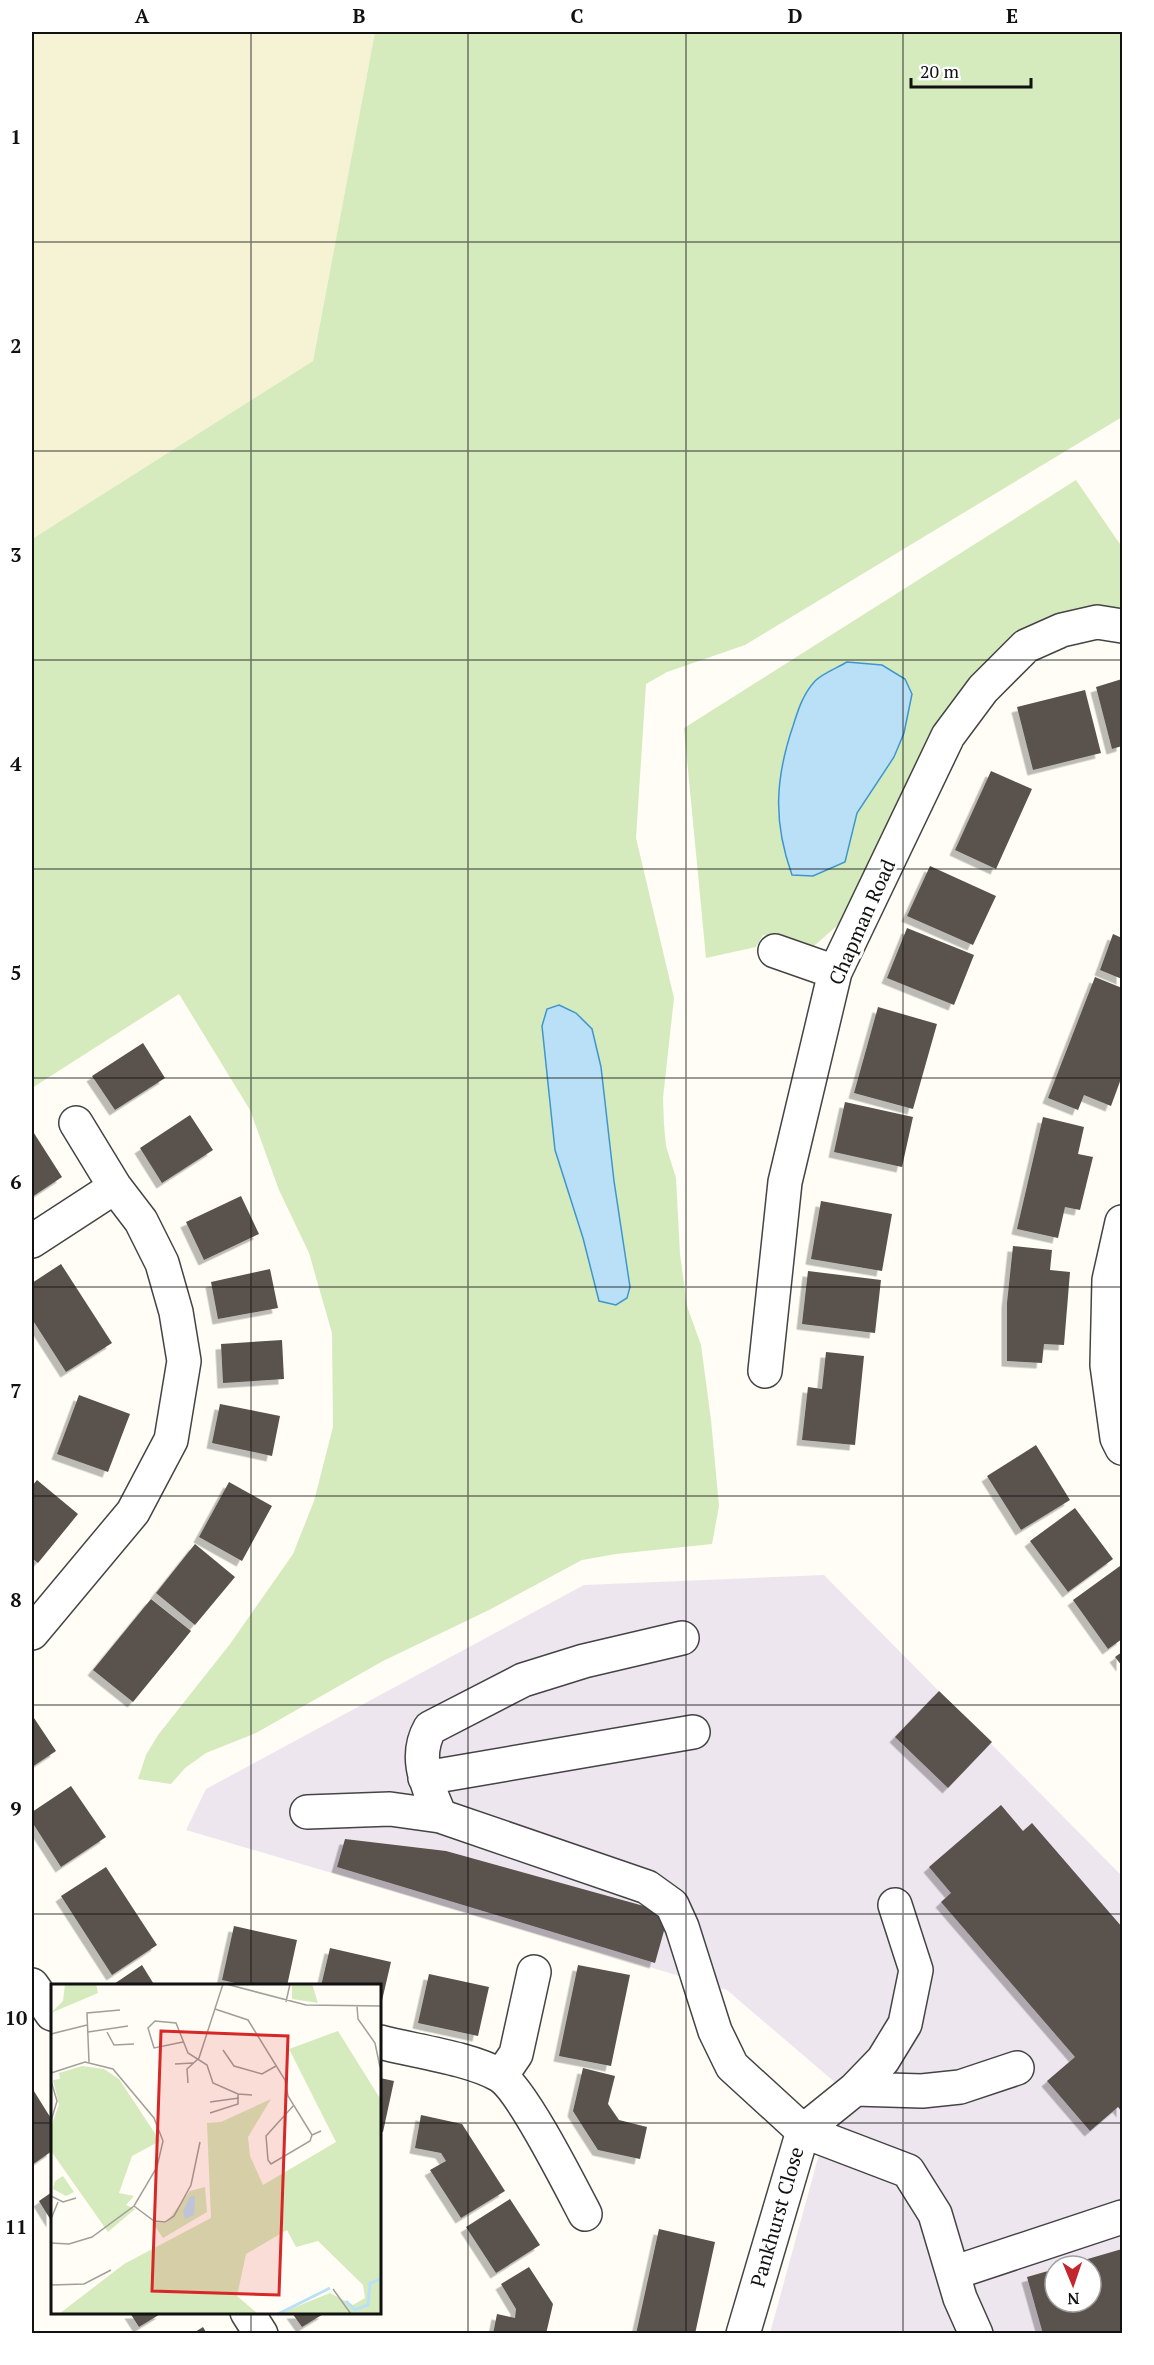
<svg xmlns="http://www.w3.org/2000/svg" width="1154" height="2365" viewBox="0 0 1154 2365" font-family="'PT Serif',serif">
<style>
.industrial{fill:#eee6ef;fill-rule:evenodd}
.farmland{fill:#f6f3d4}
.green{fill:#d5ebbd}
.water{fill:#b9e0f7;stroke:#3f96cf;stroke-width:1.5}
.building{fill:#5a524d;filter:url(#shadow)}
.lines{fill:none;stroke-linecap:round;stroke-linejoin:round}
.minor-casing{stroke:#444;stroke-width:36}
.minor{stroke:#fff;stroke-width:33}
.grid{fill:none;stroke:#111;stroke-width:1.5;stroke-opacity:0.55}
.labels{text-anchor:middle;stroke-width:6;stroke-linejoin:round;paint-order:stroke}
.street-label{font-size:20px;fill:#111;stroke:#fff}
.inset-river{fill:none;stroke:#b9e0f7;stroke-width:3}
.inset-road{fill:none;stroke:#a09f9a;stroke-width:1.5}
.view{fill:#d62828;fill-opacity:0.15;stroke:#d62828;stroke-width:3}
.inset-edge{fill:none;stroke:#111;stroke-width:3}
.neatline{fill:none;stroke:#111;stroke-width:2}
.grid-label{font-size:20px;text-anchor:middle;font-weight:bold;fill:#111}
</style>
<defs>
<filter id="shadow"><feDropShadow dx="-5.5" dy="5.5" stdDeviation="0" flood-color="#0004"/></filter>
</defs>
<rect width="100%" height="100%" fill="#fffdf5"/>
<path class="industrial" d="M824,1575L1122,1876V2333H770L838,2085L727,1990L186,1830L206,1789L584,1585ZM1055,2266H1091V2302H1055Z"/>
<path class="farmland" d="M32,32H375L313,361L32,539Z"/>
<path class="green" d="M375,32H1122V417L745,645L667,672L646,684L636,838L674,998L663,1098L664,1125L666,1146L676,1178L680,1254L687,1306L701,1345L711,1420L719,1506L712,1544L616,1554L582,1560L489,1610L383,1661L256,1733L206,1753L185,1768L171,1784L138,1779L146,1755L158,1735L230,1644L293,1554L314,1501L333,1427L332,1333L309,1253L279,1190L250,1110L179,994L32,1088V539L313,361Z
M1076,480L1122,547V611L1106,607L1049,616L984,664L927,749L847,917L814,946L763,935L756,947L706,958L684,728Z"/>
<path class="water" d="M847,662L882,665L905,679L912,694L904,733L894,757L857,813L845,862L813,876L792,875C773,822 775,779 793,726C798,710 803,694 815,681C823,673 837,668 847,662Z
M559,1005L576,1013L592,1029L601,1067L614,1181L630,1287L627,1298L616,1305L599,1301L583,1238L555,1150L542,1026L547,1009Z"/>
<path class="building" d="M1122,679V746L1112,749L1096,687Z
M1085,690L1101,753L1033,770L1017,707Z
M991,771L1032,789L996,869L955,850Z
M930,866L996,896L973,945L907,916Z
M907,928L974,955L954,1005L887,978Z
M1113,934L1122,938V979L1100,970Z
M1095,977L1122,988V1076L1111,1106L1084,1095L1078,1110L1048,1098Z
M878,1007L937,1024L913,1109L854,1093Z
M143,1043L165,1078L115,1110L92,1076Z
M845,1102L913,1117L902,1167L834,1152Z
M190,1115L213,1150L162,1183L140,1148Z
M1043,1117L1084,1127L1078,1154L1093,1157L1080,1210L1065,1207L1058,1238L1017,1229Z
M32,1130L62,1177L32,1197Z
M241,1196L259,1234L204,1260L186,1222Z
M821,1201L892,1214L882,1271L811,1259Z
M1013,1246L1052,1250L1050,1270L1070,1272L1064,1345L1044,1344L1042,1363L1007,1361V1303Z
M61,1264L112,1343L66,1372L32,1319V1283Z
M270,1269L278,1308L218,1319L211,1282Z
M808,1271L881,1280L875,1333L802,1324Z
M282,1340L284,1379L223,1383L221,1344Z
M826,1352L864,1356L855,1445L802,1440L808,1387L822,1389Z
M79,1395L130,1414L108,1472L57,1454Z
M220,1404L280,1416L272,1456L212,1443Z
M1036,1445L1070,1500L1021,1530L987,1476Z
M37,1480L78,1514L38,1563L32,1558V1486Z
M229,1482L272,1506L242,1561L199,1537Z
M1075,1508L1113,1559L1068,1592L1030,1541Z
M195,1544L235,1577L195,1625L156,1593Z
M1120,1566L1122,1570V1639L1108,1649L1073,1600Z
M151,1599L191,1631L133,1702L93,1670Z
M1122,1652V1666L1115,1657Z
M939,1691L992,1742L948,1788L895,1737Z
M34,1718L56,1751L32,1767V1720Z
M71,1786L106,1837L61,1867L32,1822V1812Z
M1001,1805L1023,1831L1032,1823L1122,1927V2112L1118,2107L1090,2131L1047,2081L1075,2057L941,1902L951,1893L929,1867Z
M345,1839L446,1851L669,1913L655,1963L337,1867Z
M106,1867L157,1945L112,1975L61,1896Z
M234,1926L297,1940L287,1986H248L222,1980Z
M330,1948L391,1962L380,2009V1986H321Z
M142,1965L155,1986H111Z
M578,1965L630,1975L611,2066L559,2056Z
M429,1974L489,1987L478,2036L418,2023Z
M583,2068L615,2076L608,2104L619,2120L647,2127L640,2159L598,2150L585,2130L573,2111Z
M380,2078L394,2081L383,2132L380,2131Z
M32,2088L52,2120V2151L32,2165Z
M421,2115L462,2124L505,2191L461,2218L430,2170L446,2161L441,2153L415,2148Z
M52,2192V2222L39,2201Z
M510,2199L540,2245L496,2273L466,2227Z
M659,2229L715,2242L695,2334H636Z
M1122,2249V2334H1043L1027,2277L1055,2269V2302H1091V2266L1067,2265Z
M529,2267L553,2304L546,2334H493L497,2314L515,2318L516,2309L501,2284Z
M130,2313H162L139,2327Z
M292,2313H325L302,2327Z
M203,2327L207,2334H192Z"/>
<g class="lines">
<g class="minor-casing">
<path id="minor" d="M775,951L835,972
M76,1123L115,1187
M1122,1222L1109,1280L1107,1365L1117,1438L1122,1448
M32,1241L115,1187L141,1221L162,1263L176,1312L184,1361L171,1440L133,1512L32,1633
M765,1371L785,1182L835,972L948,736L983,689L1026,646L1062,630L1097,622L1122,626
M425,1778L693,1732
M307,1812L390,1809L440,1816L647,1887L672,1905L682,1927L715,2031L732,2066L803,2131L908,2171L935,2214L960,2298L976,2334
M440,1816C428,1786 413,1758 430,1728L523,1680L584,1661L682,1638
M32,1985L52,2014
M380,2042C414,2051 469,2058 499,2075C521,2088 571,2187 585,2214
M501,2076L516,2054L534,1972
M855,2089L922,2091L960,2087L1017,2068
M953,2273L1122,2217
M247,2312L261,2334
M743,2334L803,2131L855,2089L883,2060L905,2024L916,1970L895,1905"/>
</g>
<use href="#minor" class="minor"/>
</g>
<path class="grid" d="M251,32V1986M468,32V2334M686,32V2334M903,32V2334M32,242H1122M32,451H1122M32,660H1122M32,869H1122M32,1078H1122M32,1287H1122M32,1496H1122M32,1705H1122M32,1914H1122M32,2123H52M380,2123H1122M251,2312V2334"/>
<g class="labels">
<g class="street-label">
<text transform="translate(862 922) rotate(-66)" y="7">Chapman Road</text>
<text transform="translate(777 2217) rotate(-74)" y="7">Pankhurst Close</text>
</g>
</g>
<g transform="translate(51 1984)">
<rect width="330" height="330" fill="#fffdf5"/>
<path d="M14,0H45L47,9L0,29L12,17ZM241,0H261L267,19L241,15ZM287,47L330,116V330H227L279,309L302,321L314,314L312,301L267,257L245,263L236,246L195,270L186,312L207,330H8L73,280L160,234L156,139L170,138L220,115L197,153L199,172L212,201L285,158L238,65ZM31,82L53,85L68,95L109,157L81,172L68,209L83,212L75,221L84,225L57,248L0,167V142L8,121L2,96L9,95L8,89ZM12,192L23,208L15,212L2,205L4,197ZM154,203L156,228L112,254L101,238L115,239L139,207Z" fill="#d5ebbd"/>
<path d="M144,212L143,231L134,235L132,227L139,213Z" fill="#b9e0f7"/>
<path class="inset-river" d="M295,317L304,326L317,321L319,299L330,295M227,330L279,304"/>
<path class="inset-road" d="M175,0L255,21L330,22M235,18L239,0M306,22L307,35L324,59L329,83M164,25L197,36L234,96L237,112L261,151L270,147M37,48L77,42M56,48L63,61L83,60M0,50L36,41M132,58L103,64L97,44L104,37L125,39L137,69L156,81L162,99L187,110L201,111M172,66L183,82L211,90L225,82M38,78L36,29L69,26M124,80L142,79M0,89L34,78L62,85L103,134L112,157L106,183L83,222L41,253L18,260L0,259M0,97L6,117L0,137M137,99L136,85L148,74L172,0M159,118L188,114M243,121L215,152L217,176L220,180L259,157L261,151M159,129L187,120V110M0,212L12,218L25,214M83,222L103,237L114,238L123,232L140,201L149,158M0,235L7,218M0,301L33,300L60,286M282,305L300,330"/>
<path class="view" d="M110,47L237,52L228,311L101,307Z"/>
<rect width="330" height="330" class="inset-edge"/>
</g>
<rect width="1154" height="2365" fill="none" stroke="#ffffff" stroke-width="66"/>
<g transform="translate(1073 2284) rotate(178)"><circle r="28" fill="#ffffff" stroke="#a0a0a0" stroke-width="1.5"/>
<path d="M0-4.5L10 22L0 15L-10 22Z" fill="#c4262e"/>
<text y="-9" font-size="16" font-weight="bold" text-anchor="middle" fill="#111111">N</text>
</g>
<path d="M911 78v9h120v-9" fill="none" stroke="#111111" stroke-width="3"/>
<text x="920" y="78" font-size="18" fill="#111111" stroke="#ffffff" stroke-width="4.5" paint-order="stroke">20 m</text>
<rect x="33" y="33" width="1088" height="2299" class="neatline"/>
<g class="grid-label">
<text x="142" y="23">A</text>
<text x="359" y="23">B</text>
<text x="577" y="23">C</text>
<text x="795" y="23">D</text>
<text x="1012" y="23">E</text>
<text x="16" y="144">1</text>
<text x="16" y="353">2</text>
<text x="16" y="562">3</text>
<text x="16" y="771">4</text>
<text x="16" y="980">5</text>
<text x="16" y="1189">6</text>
<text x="16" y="1398">7</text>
<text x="16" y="1607">8</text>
<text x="16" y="1816">9</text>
<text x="16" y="2025">10</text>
<text x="16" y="2234">11</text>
</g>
</svg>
